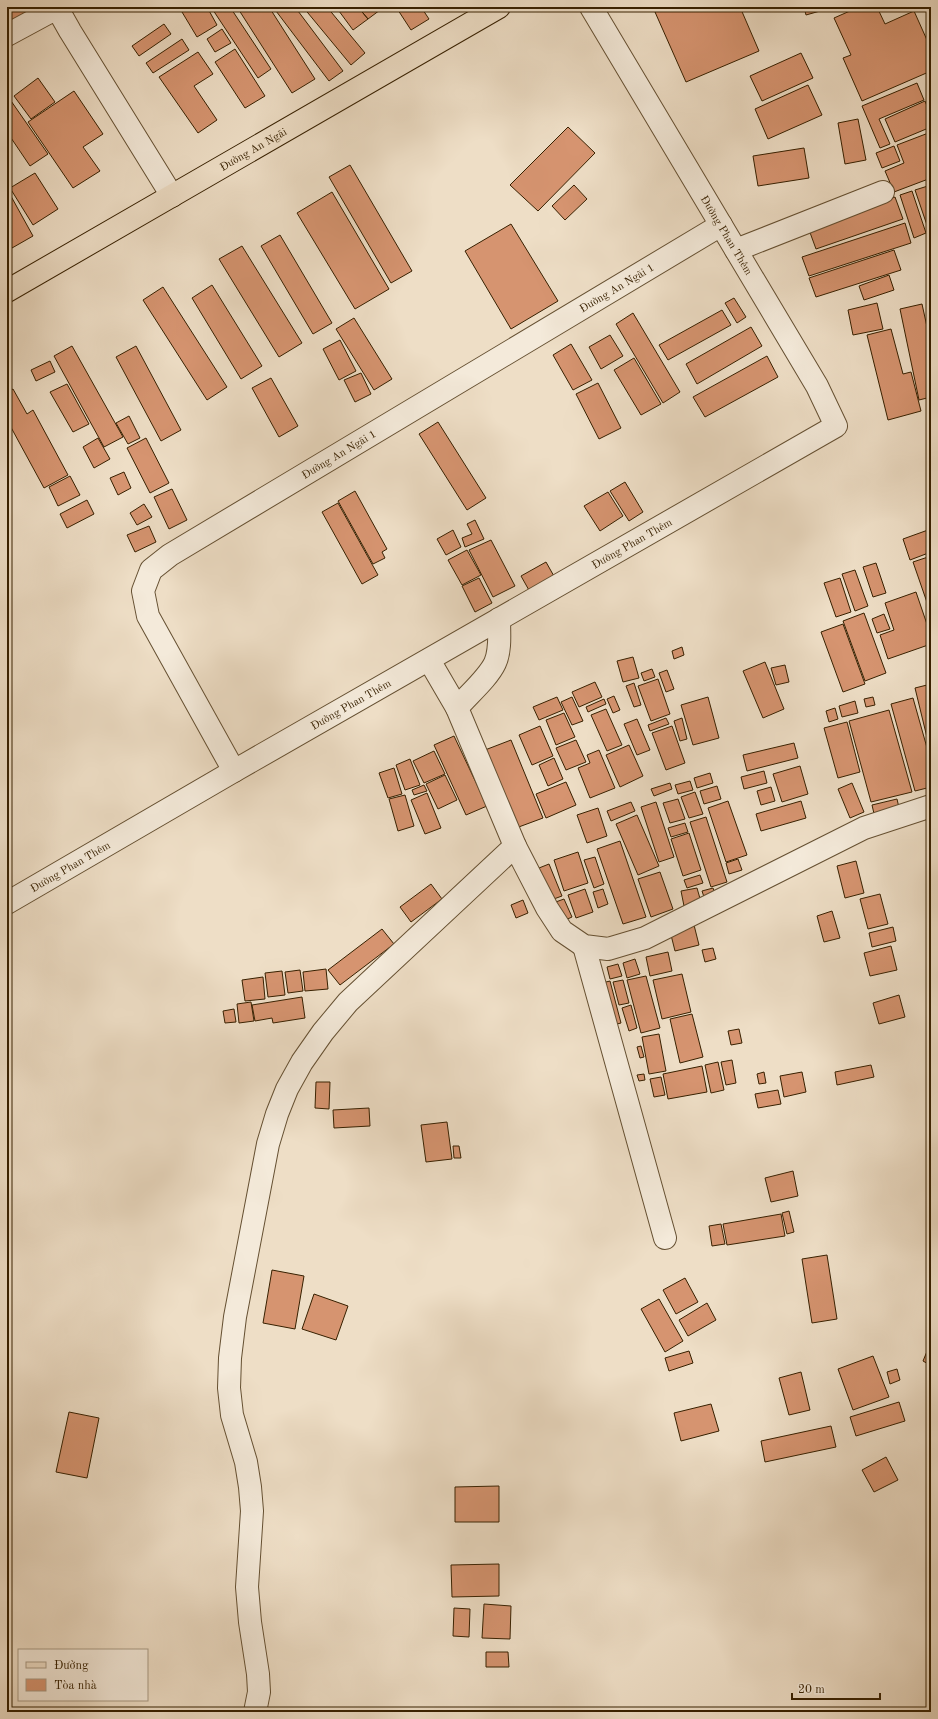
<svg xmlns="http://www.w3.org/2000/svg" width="938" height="1719" viewBox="0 0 938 1719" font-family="'Old Standard TT',serif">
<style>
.building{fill:#d69470;stroke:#372000}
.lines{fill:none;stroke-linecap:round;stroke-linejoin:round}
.minor-casing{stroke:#655032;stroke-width:24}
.major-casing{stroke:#372000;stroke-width:24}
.minor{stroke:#f4eada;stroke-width:22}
.major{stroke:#eedec6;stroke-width:22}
.labels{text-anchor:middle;stroke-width:3;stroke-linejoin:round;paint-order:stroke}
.street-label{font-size:11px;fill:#372000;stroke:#f4eada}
</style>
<rect width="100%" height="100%" fill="#eedec6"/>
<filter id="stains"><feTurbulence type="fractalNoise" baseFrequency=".005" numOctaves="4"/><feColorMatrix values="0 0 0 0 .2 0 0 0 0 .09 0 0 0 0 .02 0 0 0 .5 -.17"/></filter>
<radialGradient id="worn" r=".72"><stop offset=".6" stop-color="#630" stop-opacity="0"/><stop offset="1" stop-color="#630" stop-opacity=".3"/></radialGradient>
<path class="building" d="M7,7H37L7,27Z
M179,7H207L217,25L197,37Z
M211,7H230L271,69L258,78Z
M237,7H269L315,79L292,93Z
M273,7H295L343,71L329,81Z
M303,7H327L365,53L351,65Z
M336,7H358L368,19L353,30Z
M358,7H384L368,19Z
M396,7H421L429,19L411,30Z
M666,7H740L759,51L686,82L655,12Z
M804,7H826L827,9L806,15Z
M859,7H877L885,24L914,11L931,49V71L862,101L843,58L851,55L834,18Z
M164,24L171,34L139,56L132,46Z
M222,29L231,43L215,52L207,39Z
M182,39L189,50L153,73L146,63Z
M235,49L265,96L245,108L215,62Z
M198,52L213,74L194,86L217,120L198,133L159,77Z
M801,53L813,78L762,101L750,76Z
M38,78L55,102L31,119L14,96Z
M917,83L924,100L879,119L890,144L880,148L862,106Z
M808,85L822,115L768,139L755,109Z
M74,91L103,134L83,147L100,171L73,188L28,122Z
M9,98L48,154L30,166L7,132V99Z
M925,101L931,116V127L895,142L885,119Z
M858,119L866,160L845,164L838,123Z
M568,127L595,153L538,211L510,185Z
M931,132V178L894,192L885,171L904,163L897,145Z
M894,146L900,161L882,168L876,153Z
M804,148L809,178L758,186L753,156Z
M350,165L412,271L391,283L329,177Z
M35,173L58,209L33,225L10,188Z
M574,185L587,199L565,220L552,206Z
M931,185V237L915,190Z
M7,189L33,236L12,248L7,240Z
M912,191L926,233L914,238L900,195Z
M332,192L389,289L355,309L297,213Z
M895,197L903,219L816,249L808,227Z
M905,223L911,243L809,276L802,257Z
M511,224L558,301L511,329L465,251Z
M280,235L332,323L313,334L261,246Z
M242,246L302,343L279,357L219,259Z
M894,250L901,270L816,297L809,278Z
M889,275L894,290L864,300L859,286Z
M212,285L262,366L241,379L192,298Z
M163,287L227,387L207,400L143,300Z
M734,298L746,317L737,323L725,303Z
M877,303L883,329L853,335L848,310Z
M922,304L931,345V397L919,400L900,309Z
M722,310L731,325L668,360L659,345Z
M633,313L680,392L663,403L616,324Z
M354,318L392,379L374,390L336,329Z
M751,327L762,346L697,384L686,364Z
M891,329L903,374L911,372L921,411L888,420L867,335Z
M610,335L623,356L601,369L589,347Z
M340,340L356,371L339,380L323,349Z
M571,344L592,380L573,390L553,355Z
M72,346L123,437L104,447L54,356Z
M136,346L181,430L161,441L116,357Z
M767,356L778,377L705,417L693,397Z
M634,358L661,404L641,415L614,370Z
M50,361L55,372L36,381L31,370Z
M361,373L371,394L355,402L344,380Z
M271,378L298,426L279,437L252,388Z
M598,383L621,428L599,439L576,394Z
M67,384L89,424L73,432L50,392Z
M13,389L27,414L33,410L68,475L44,488L7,420V392Z
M129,416L140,438L128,444L116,423Z
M438,422L486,498L467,510L419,434Z
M98,438L110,459L94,468L83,447Z
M146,438L169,483L150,493L127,448Z
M124,472L131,488L118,495L110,478Z
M70,476L80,495L58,506L49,487Z
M625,482L643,512L629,521L610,491Z
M172,489L187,520L169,529L154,497Z
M355,491L387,549L382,552L385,558L373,564L338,501Z
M608,492L623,516L600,531L584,506Z
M87,500L94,514L67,528L60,514Z
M338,503L378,575L362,584L322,512Z
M144,504L152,517L137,525L130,513Z
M475,520L484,539L465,547L462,538L472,534L467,524Z
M149,526L156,542L135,552L127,535Z
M453,530L461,547L446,555L437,539Z
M928,530L931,539V552L910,560L903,539Z
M491,540L515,586L493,597L469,550Z
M467,550L481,575L462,585L448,560Z
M931,556V614L913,562Z
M546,562L555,578L530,592L521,576Z
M876,563L886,593L873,597L863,567Z
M855,570L868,606L855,611L842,574Z
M479,578L492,603L475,612L462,586Z
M840,578L851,612L836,617L824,583Z
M916,592L931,636V644L888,659L880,635L894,630L885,603Z
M864,613L886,673L865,681L843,621Z
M884,614L890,629L877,633L872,619Z
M843,624L865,684L843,692L821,632Z
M682,647L684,655L674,659L672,651Z
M633,657L639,678L623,682L617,661Z
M765,662L784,709L763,718L743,671Z
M785,665L789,682L776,685L771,668Z
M652,669L655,677L644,681L641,673Z
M667,670L674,689L666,692L659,673Z
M658,679L670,714L651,721L638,686Z
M595,682L602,697L579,707L572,692Z
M634,683L641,705L634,707L626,686Z
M931,684V754L915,688Z
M614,696L620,710L613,713L607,699Z
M557,697L563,710L539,720L533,707Z
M572,697L583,721L572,725L561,702Z
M708,697L719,738L693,745L681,705Z
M873,697L875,705L866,707L864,699Z
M913,698L931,762V787L915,791L891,704Z
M604,699L606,704L588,712L586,707Z
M855,701L858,713L842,717L839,706Z
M835,708L838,719L829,722L826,711Z
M606,709L622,745L607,751L591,715Z
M889,710L912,792L871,802L849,721Z
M564,713L575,737L556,745L546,720Z
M666,718L669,724L650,731L648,725Z
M682,718L687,739L680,741L674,721Z
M637,719L650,750L637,755L624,724Z
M847,722L860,772L838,778L824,728Z
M540,726L553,756L532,765L519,735Z
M672,726L685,763L666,770L652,733Z
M454,736L487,806L466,815L434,745Z
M511,740L543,818L516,828L485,750Z
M576,740L586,762L566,770L556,748Z
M794,743L798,758L747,771L743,755Z
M629,745L643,776L620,787L606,755Z
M599,750L615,788L590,798L578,768L590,763L587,755Z
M434,751L445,774L424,783L413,761Z
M554,758L563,779L548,786L539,765Z
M410,759L420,785L405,790L396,765Z
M800,766L808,794L782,802L773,774Z
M394,768L402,794L388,798L379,773Z
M764,771L767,783L744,789L741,777Z
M710,773L713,783L697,788L694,778Z
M445,775L457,800L438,809L426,784Z
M690,781L693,790L678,794L675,785Z
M566,782L576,805L546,818L536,794Z
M670,783L672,789L654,796L651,789Z
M852,783L864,812L850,818L838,789Z
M424,785L427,791L414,795L412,790Z
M717,786L721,799L704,804L700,791Z
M771,787L775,801L761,805L757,791Z
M695,792L703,814L689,818L681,797Z
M427,793L441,828L425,834L411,800Z
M405,795L414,826L398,831L389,799Z
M678,799L685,819L670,823L663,803Z
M897,799L900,812L875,818L872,805Z
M728,801L747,855L726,862L708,808Z
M801,801L806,818L761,831L756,814Z
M631,802L635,811L611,821L607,811Z
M656,802L674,857L659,862L641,807Z
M598,808L607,836L587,843L577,815Z
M637,815L659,866L638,875L616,824Z
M706,817L727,882L711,887L690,822Z
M685,823L688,832L671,837L668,828Z
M689,833L701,870L683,876L671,839Z
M620,841L646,917L623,924L597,849Z
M578,852L588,883L564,891L554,860Z
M595,857L604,884L594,888L584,860Z
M738,859L742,870L729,874L726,863Z
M856,861L864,893L845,898L837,866Z
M549,864L562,896L551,900L539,868Z
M660,872L673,909L651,917L638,879Z
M700,875L703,883L687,888L684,880Z
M431,884L442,899L411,922L400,907Z
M697,888L701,902L684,906L681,891Z
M713,888L716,896L705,900L702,891Z
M585,889L593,912L576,918L568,895Z
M603,889L608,904L598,908L593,892Z
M880,894L888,924L868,929L860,899Z
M564,899L572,917L561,922L553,903Z
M523,900L528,913L516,918L511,905Z
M832,911L840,938L824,942L817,916Z
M694,925L699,945L675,951L670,931Z
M893,927L896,941L872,947L869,933Z
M382,929L394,944L340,985L328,970Z
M891,946L897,970L870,976L864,953Z
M713,948L716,959L705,962L702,950Z
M668,952L672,971L650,976L646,957Z
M635,959L640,974L627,978L623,963Z
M618,964L622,976L610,979L607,967Z
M326,969L328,989L305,991L303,972Z
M300,970L303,991L288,993L285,972Z
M282,971L285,995L268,997L265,973Z
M682,974L691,1012L662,1019L653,980Z
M646,976L660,1028L641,1033L627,980Z
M263,977L265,999L245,1001L242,980Z
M623,980L629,1003L619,1005L613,982Z
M610,981L621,1023L613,1025L602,983Z
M899,995L905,1017L879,1024L873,1003Z
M302,997L305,1018L273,1023L272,1018L255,1021L252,1005Z
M251,1002L254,1021L239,1023L237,1004Z
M631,1005L637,1028L629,1031L622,1008Z
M234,1009L236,1022L225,1023L223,1011Z
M692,1014L703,1057L680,1063L670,1019Z
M739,1029L742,1043L731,1045L728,1031Z
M659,1034L666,1071L649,1074L642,1037Z
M641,1046L644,1057L640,1058L637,1047Z
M732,1060L736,1083L726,1085L721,1062Z
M718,1062L724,1090L711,1093L705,1065Z
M871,1065L874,1077L837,1085L835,1072Z
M702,1066L707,1092L668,1099L663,1074Z
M764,1072L766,1083L759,1084L757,1074Z
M802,1072L806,1092L784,1097L780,1076Z
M644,1074L645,1080L639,1081L637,1075Z
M661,1077L665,1095L654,1097L650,1079Z
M316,1082H330L329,1109L315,1108Z
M778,1090L781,1104L758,1108L755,1094Z
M369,1108L370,1126L334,1128L333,1110Z
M447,1122L452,1159L426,1162L421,1125Z
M453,1146H459L461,1158H454Z
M793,1171L798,1196L771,1202L765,1178Z
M789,1211L794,1232L787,1234L782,1213Z
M781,1214L785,1236L727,1245L723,1224Z
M721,1224L725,1244L712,1246L709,1226Z
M827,1255L837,1319L812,1323L802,1259Z
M272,1270L304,1276L295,1329L263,1323Z
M685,1278L698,1302L676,1314L663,1290Z
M314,1294L348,1306L336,1340L302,1329Z
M659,1299L683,1341L665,1352L641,1309Z
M707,1303L716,1320L688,1336L679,1320Z
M928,1349L931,1350L930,1365L923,1361Z
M689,1351L693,1363L669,1371L665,1358Z
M873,1356L889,1397L853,1410L838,1369Z
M897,1369L900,1380L890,1384L887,1372Z
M801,1372L810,1410L789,1415L779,1378Z
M899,1402L905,1421L856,1436L850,1417Z
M711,1404L719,1431L681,1441L674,1413Z
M69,1412L99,1418L87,1478L56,1472Z
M831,1426L836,1447L765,1462L761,1441Z
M886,1457L898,1480L874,1492L862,1470Z
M499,1486V1522H455V1487Z
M499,1564V1596L452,1597L451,1565Z
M484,1604L511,1606L510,1639L482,1638Z
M454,1608L470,1609L469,1637L453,1636Z
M486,1652H508L509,1667H486Z"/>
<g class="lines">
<g class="minor-casing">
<g id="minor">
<path d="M7,35L57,8L70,31L172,196"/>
<path d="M736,250L883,192"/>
<path d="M499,619C499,632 501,650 495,663C488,678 468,695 457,708L515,846L547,908L562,931L584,946L608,949L645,938L864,828L931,806"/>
<path d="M429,660L457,708"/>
<path id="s1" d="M234,771L148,616L143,591L151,570L170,555L721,225"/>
<path id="s2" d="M7,903L234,771L836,426L817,386L591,7"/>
<path d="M584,946L665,1238"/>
<path d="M255,1712L259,1692L258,1674L250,1622L247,1587L252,1511L250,1487L246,1462L232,1415L229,1388L230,1358L235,1317L268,1144L277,1114L287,1089L302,1062L323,1032L348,1002L515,846"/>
</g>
</g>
<g class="major-casing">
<g id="major">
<path id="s3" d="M7,291L499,7"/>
</g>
</g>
<use href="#minor" class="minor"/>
<use href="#major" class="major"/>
</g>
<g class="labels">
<g class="street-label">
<text dy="4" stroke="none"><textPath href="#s3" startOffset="284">Đường An Ngãi</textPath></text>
<text transform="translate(727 235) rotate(59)" y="4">Đường Phan Thêm</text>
<text dy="4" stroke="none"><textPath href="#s1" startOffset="770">Đường An Ngãi 1</textPath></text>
<text dy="4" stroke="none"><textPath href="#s1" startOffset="446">Đường An Ngãi 1</textPath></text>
<text dy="4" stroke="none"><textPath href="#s2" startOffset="721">Đường Phan Thêm</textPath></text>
<text dy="4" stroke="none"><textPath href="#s2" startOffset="397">Đường Phan Thêm</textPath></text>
<text dy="4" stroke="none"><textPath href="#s2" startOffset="73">Đường Phan Thêm</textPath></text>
</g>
</g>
<rect width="938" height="1719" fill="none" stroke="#eedec6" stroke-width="24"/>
<rect x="8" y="8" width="922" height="1703" fill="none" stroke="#372000" stroke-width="2"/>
<rect x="12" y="12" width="914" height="1695" fill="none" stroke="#372000"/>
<rect x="18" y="1649" width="130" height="52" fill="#f4eada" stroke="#a89983"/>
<rect x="26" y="1662" width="20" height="6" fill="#eedec6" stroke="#a89983"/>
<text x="54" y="1669" font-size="12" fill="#372000">Đường</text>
<rect x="26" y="1679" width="20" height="12" fill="#d69470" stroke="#a89983"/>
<text x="54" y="1689" font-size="12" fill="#372000">Tòa nhà</text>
<path d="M792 1693v6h88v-6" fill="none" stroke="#372000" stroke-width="2"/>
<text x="798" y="1693" font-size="12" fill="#372000" stroke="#f4eada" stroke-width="3" paint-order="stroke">20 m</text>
<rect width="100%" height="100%" filter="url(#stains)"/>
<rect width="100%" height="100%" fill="url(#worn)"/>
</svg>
